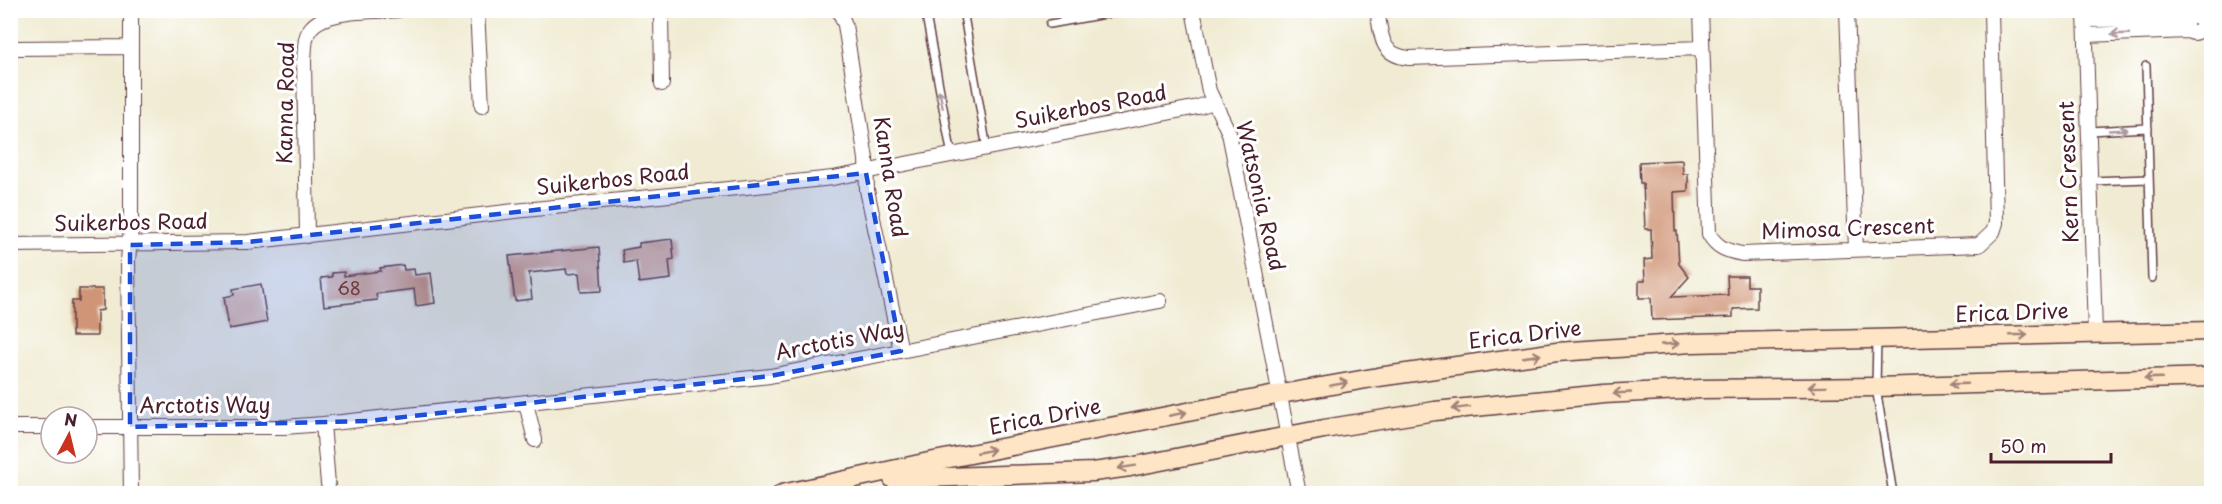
<svg xmlns="http://www.w3.org/2000/svg" width="2222" height="504" viewBox="0 0 2222 504" font-family="'Playpen Sans',sans-serif">
<style>
.building{fill:#d09577}
.lines{fill:none;stroke-linecap:round;stroke-linejoin:round}
.lane-casing{stroke:#633e44;stroke-width:10}
.street-casing{stroke:#633e44;stroke-width:16}
.secondary-casing{stroke:#633e44;stroke-width:21}
.lane{stroke:#fff;stroke-width:7}
.street{stroke:#fff;stroke-width:14}
.secondary{stroke:#fde5c5;stroke-width:18}
.oneway{stroke:#ae9aa0}
.oneway2{stroke:#a48278}
.marked{fill:#1d4ed8;fill-opacity:0.2;stroke:#1d4ed8;stroke-width:4.5;stroke-dasharray:12 8;stroke-linejoin:round}
.labels{text-anchor:middle;stroke-width:6;stroke-linejoin:round;paint-order:stroke}
.number-label{font-size:18px;fill:#6c3c3e}
.street-label{font-size:21px;fill:#4a1f2b;stroke:#fff}
</style>
<rect width="100%" height="100%" fill="#fff"/>
<filter id="ink" filterUnits="userSpaceOnUse"><feTurbulence type="fractalNoise" baseFrequency=".0167" numOctaves="2"/><feDisplacementMap in="SourceGraphic" scale="12" xChannelSelector="R" yChannelSelector="G"/><feConvolveMatrix kernelMatrix="1 2 1 2 8 2 1 2 1" color-interpolation-filters="sRGB"/></filter>
<filter id="wash" filterUnits="userSpaceOnUse"><feTurbulence type="fractalNoise" baseFrequency=".008" numOctaves="4" result="noise"/><feDisplacementMap in="SourceGraphic" scale="24" xChannelSelector="R" yChannelSelector="G"/><feGaussianBlur stdDeviation="1.35" result="paint"/><feColorMatrix in="noise" values="0 0 0 0 0 0 0 0 0 0 0 0 0 0 0 0 0 1.4 0 .05"/><feComposite in="paint" operator="in"/></filter>
<g filter="url(#wash)">
<rect width="100%" height="100%" fill="#f0ebd2"/>
<g id="blocks">
<path class="building" d="M1682,160L1683,174H1688V191L1674,192L1675,231H1677L1679,264L1689,277L1671,297L1728,295L1727,276H1747V286H1757V308L1733,309V317L1652,320L1651,298H1639V281H1645L1644,260L1652,259L1651,229H1645L1643,183H1640L1639,162Z
M672,239L674,259L669,260L671,279L639,283L636,261L624,263L622,250L639,247V243Z
M599,247L602,291L581,292L579,273L567,274L566,269L529,273L532,299L515,301L509,256Z
M403,265L404,270L414,269L415,275L431,273L435,303L416,306L414,289L376,294L377,300L324,306L321,278L332,277V273L344,272V276L381,271L380,268Z
M261,284L267,322L229,329L224,297L234,295L233,289Z
M79,289H103V310L97,311V336H72V301H79Z"/>
</g>
</g>
<g filter="url(#ink)">
<use href="#blocks" fill-opacity="0" stroke="#633e44" stroke-width="1.5"/>
<g class="lines">
<g class="lane-casing">
<path id="lane" d="M925,10L952,156
M963,10L987,149
M1050,24L1127,10
M2146,66L2152,278
M2089,131L2148,128
M2090,181L2149,179
M1877,339L1876,387L1893,494"/>
</g>
<g class="street-casing">
<path id="street" d="M131,10V228L128,261L131,494
M477,10L482,106
M661,10L662,84
M839,10L845,25L866,159L867,190L901,351
M1193,10L1209,91L1229,133L1233,153L1299,494
M1377,10C1382,35 1379,55 1409,58L1702,48
M1701,10L1709,234C1717,248 1727,251 1742,254L1979,245L1993,232L1996,223L1991,10
M1847,10L1856,249
M2085,10L2095,333
M2186 25a8 8 0 1 1 16 0a8 8 0 1 1-16 0Z
M2085,20L2187,19
M2086,35L2188,31
M10,48L131,47
M307,236L304,61C305,53 304,41 308,33C318,8 376,12 399,10
M10,245L248,242L515,211L833,178L1198,107L1213,102
M526,403L535,440
M323,424L328,484
M10,427H51
M87,427H284L323,424L770,376L1160,301"/>
</g>
<g class="secondary-casing">
<path id="secondary" d="M893,479L1093,472L1130,467L1324,429L1435,411L1604,394L1701,389L1876,387L2212,377
M782,494L929,462L1281,394L1378,377L1557,352L1692,343L2212,331"/>
</g>
<use href="#lane" class="lane"/>
<use href="#street" class="street"/>
<use href="#secondary" class="secondary"/>
</g>
<defs><path id="oneway-shaft" d="M-6 0H5M1.5-3L5.5 0L1.5 3" fill="none" stroke-width="1.6" stroke-linecap="round" stroke-linejoin="round" transform="scale(1.5)"/></defs>
<g class="oneway">
<use href="#oneway-shaft" transform="translate(2120 34) rotate(178)"/>
<use href="#oneway-shaft" transform="translate(941 99) rotate(-101)"/>
<use href="#oneway-shaft" transform="translate(2118 130) rotate(-3)"/>
</g>
<g class="oneway2">
<use href="#oneway-shaft" transform="translate(2019 335) rotate(-2)"/>
<use href="#oneway-shaft" transform="translate(1670 344) rotate(-3)"/>
<use href="#oneway-shaft" transform="translate(1532 356) rotate(-8)"/>
<use href="#oneway-shaft" transform="translate(2153 378) rotate(178)"/>
<use href="#oneway-shaft" transform="translate(1339 384) rotate(-10)"/>
<use href="#oneway-shaft" transform="translate(1958 384) rotate(178)"/>
<use href="#oneway-shaft" transform="translate(1817 387) rotate(179)"/>
<use href="#oneway-shaft" transform="translate(1622 393) rotate(177)"/>
<use href="#oneway-shaft" transform="translate(1461 408) rotate(173)"/>
<use href="#oneway-shaft" transform="translate(1178 414) rotate(-11)"/>
<use href="#oneway-shaft" transform="translate(986 451) rotate(-11)"/>
<use href="#oneway-shaft" transform="translate(1127 467) rotate(171)"/>
</g>
</g>
<path class="marked" d="M866,173L901,351L770,376L368,421L130,427V245L248,242Z"/>
<g class="labels">
<g class="number-label">
<text x="349" y="295">68</text>
</g>
<g class="street-label">
<text transform="translate(286 103) rotate(-89)" y="7">Kanna Road</text>
<text transform="translate(1091 107) rotate(-11)" y="7">Suikerbos Road</text>
<text transform="translate(2069 172) rotate(-92)" y="7">Kern Crescent</text>
<text transform="translate(890 177) rotate(81)" y="7">Kanna Road</text>
<text transform="translate(613 180) rotate(-6)" y="7">Suikerbos Road</text>
<text transform="translate(1260 196) rotate(77)" y="7">Watsonia Road</text>
<text transform="translate(131 223) rotate(-1)" y="7">Suikerbos Road</text>
<text transform="translate(1848 229) rotate(-2)" y="7">Mimosa Crescent</text>
<text transform="translate(2012 313) rotate(-2)" y="7">Erica Drive</text>
<text transform="translate(1525 335) rotate(-7)" y="7">Erica Drive</text>
<text transform="translate(840 341) rotate(-11)" y="7">Arctotis Way</text>
<text x="205" y="413">Arctotis Way</text>
<text transform="translate(1045 417) rotate(-11)" y="7">Erica Drive</text>
</g>
</g>
<rect width="2222" height="504" fill="none" stroke="#fff" stroke-width="36"/>
<g transform="translate(69 435) rotate(7)"><circle r="28" fill="#ffffff" stroke="#b7a5aa" stroke-width="1.5"/>
<path d="M0-4.5L10 22L0 15L-10 22Z" fill="#c8321e"/>
<text y="-9" font-size="16" font-weight="bold" text-anchor="middle" fill="#4a1f2b">N</text>
</g>
<path d="M1991 453v9h120v-9" fill="none" stroke="#4a1f2b" stroke-width="3"/>
<text x="2000" y="453" font-size="18" fill="#4a1f2b" stroke="#ffffff" stroke-width="4.5" paint-order="stroke">50 m</text>
</svg>
